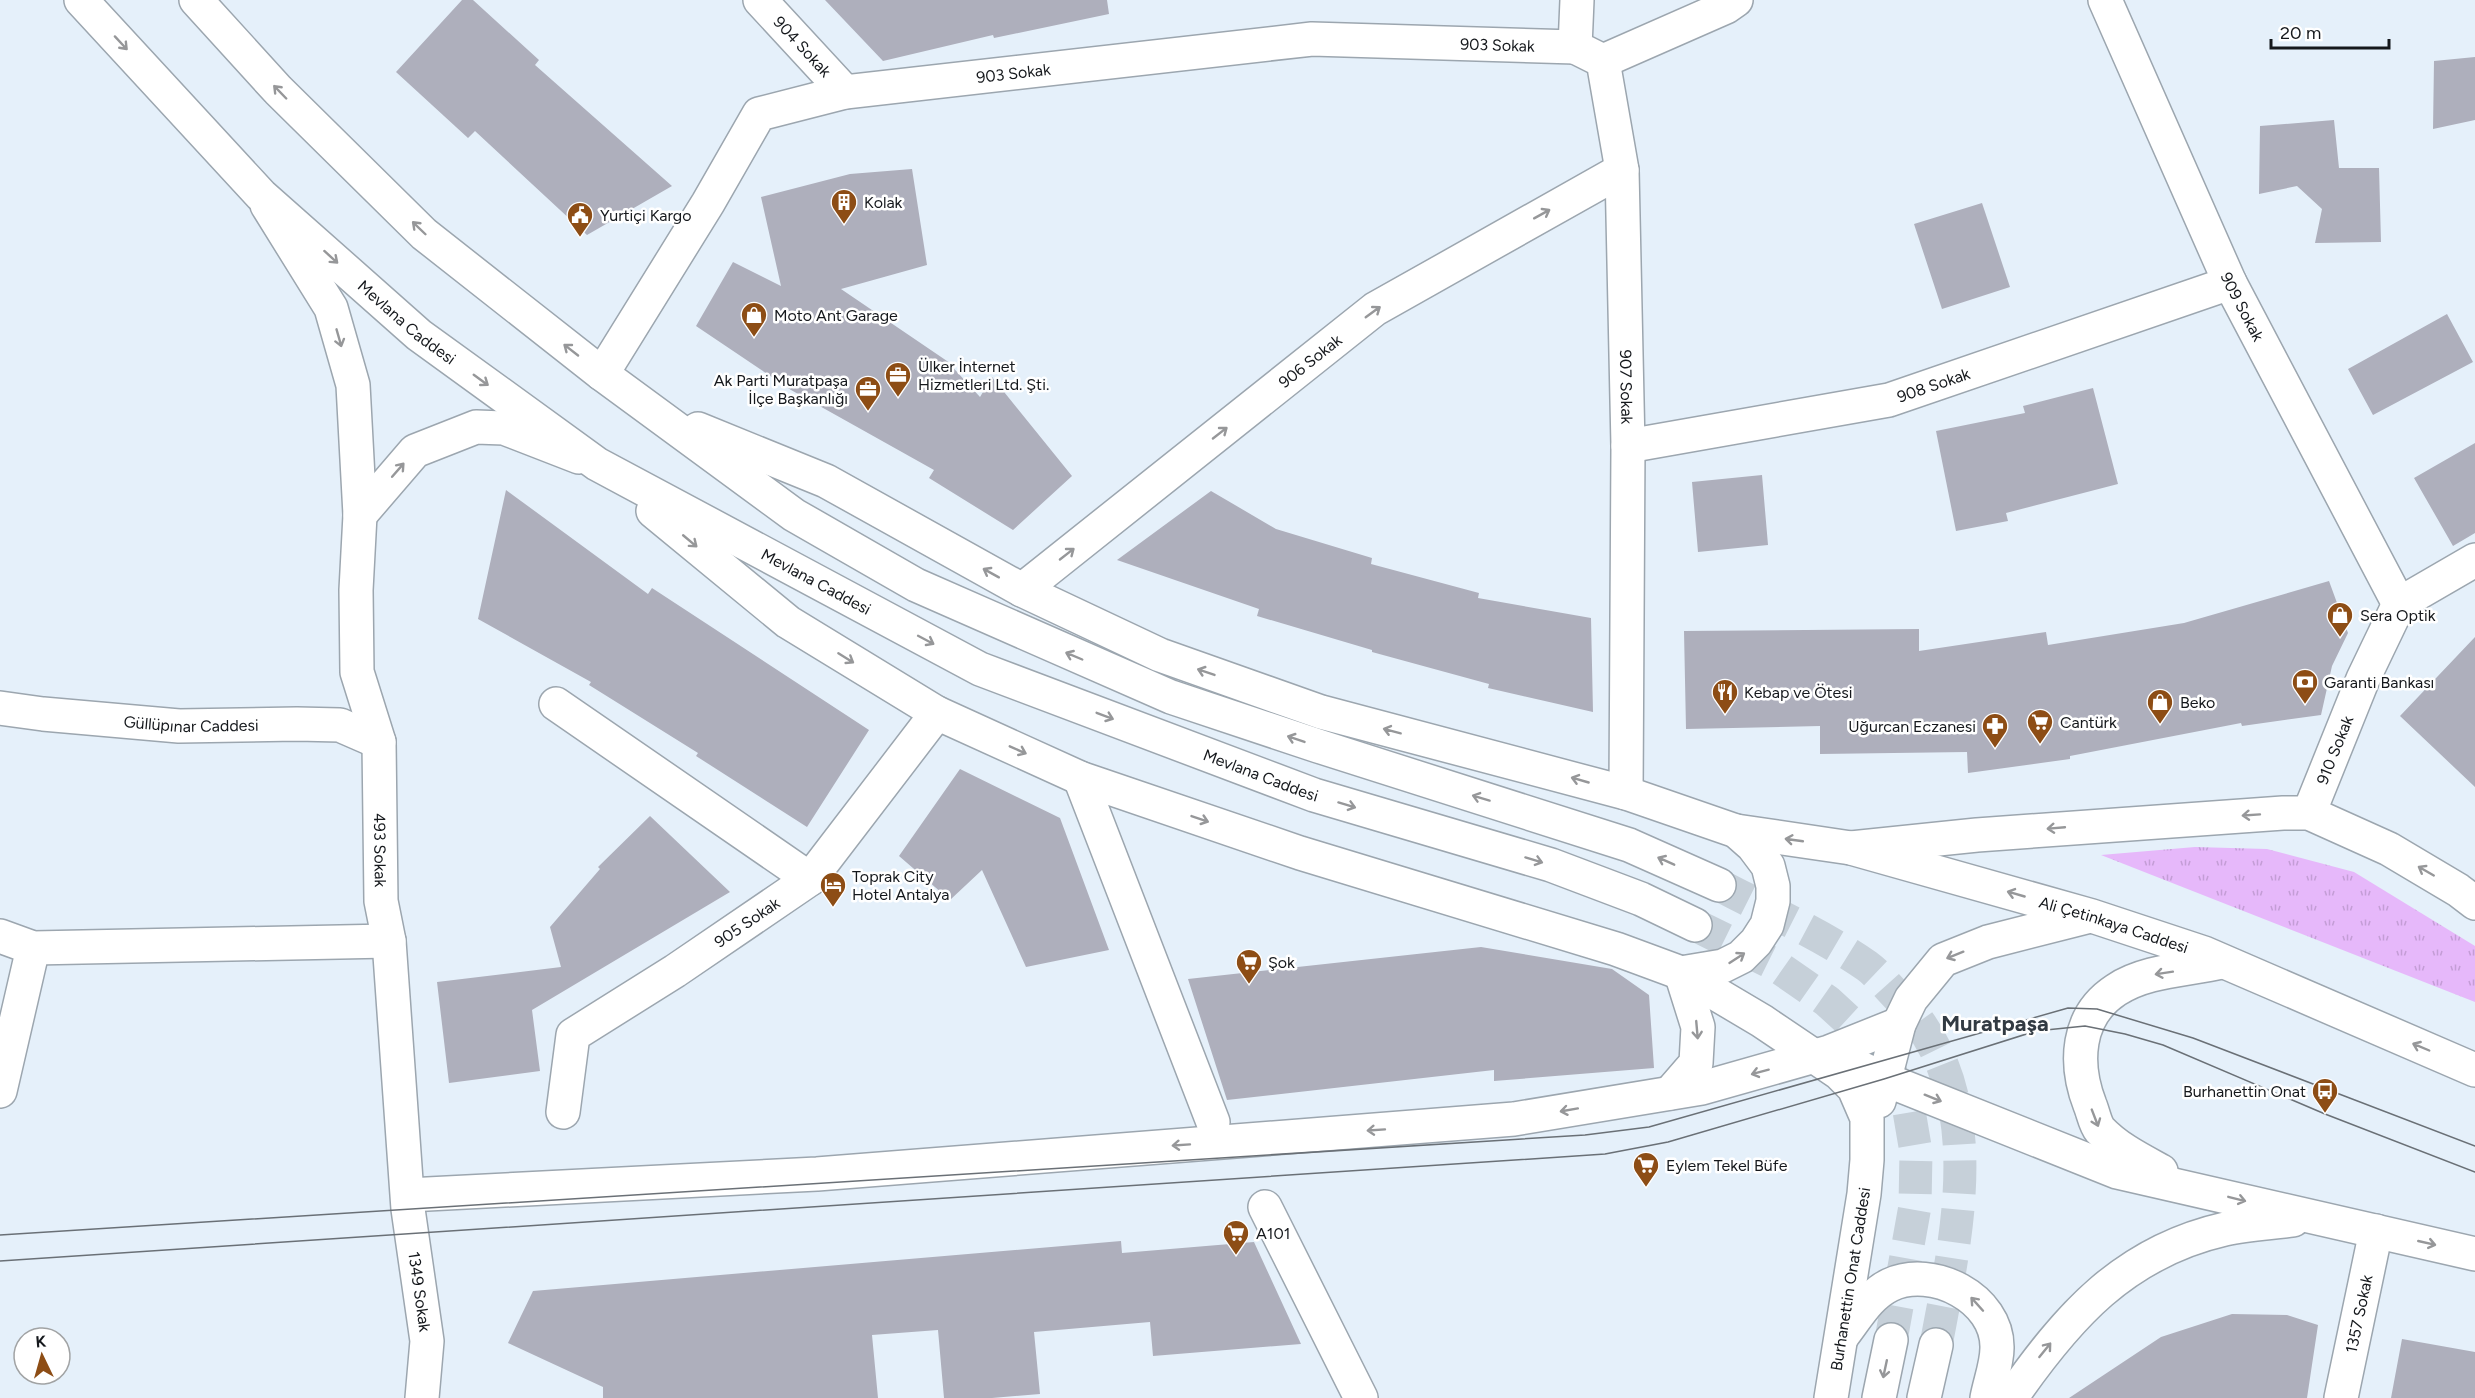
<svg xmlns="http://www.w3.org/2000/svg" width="2475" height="1398" viewBox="0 0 2475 1398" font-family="Figtree,sans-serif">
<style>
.park{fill:url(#park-tufts)}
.building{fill:#aeafbc}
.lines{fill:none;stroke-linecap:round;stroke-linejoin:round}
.major-tunnel{stroke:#c6d0d9;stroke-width:33;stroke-dasharray:33 16;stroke-linecap:butt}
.minor-casing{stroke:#9ca6af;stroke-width:36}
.major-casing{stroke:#9ca6af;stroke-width:36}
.minor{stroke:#fff;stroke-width:33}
.major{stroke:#fff;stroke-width:33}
.tram{stroke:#6a7076;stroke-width:1.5}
.oneway{stroke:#969799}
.labels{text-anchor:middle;stroke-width:5;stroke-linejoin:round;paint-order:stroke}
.street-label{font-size:16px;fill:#15181c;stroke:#fff}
.poi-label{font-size:16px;fill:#15181c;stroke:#fff;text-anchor:start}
.district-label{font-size:22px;font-weight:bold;fill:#323a42;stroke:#fff}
</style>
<defs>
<pattern id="park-tufts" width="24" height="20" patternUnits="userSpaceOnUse" patternTransform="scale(1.5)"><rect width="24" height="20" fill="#e6b8fa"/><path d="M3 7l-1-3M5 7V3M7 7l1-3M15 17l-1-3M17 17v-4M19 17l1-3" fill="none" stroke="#c49dd6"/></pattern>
</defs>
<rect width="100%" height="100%" fill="#e5f0fa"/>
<path class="park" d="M2195,847L2267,849L2354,872L2475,946V1002L2101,855Z"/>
<path class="building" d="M462,0H473L539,60L535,65L672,186L587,235L475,131L468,138L396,72Z
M825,0H1107L1109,14L994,38L993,35L883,61Z
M2475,57V120L2433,129L2434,61Z
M2334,120L2339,168H2379L2381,242L2315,243L2322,209L2297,186L2259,194L2260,126Z
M912,169L927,265L841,289L947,361L980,397L992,377L1072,476L1013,530L929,478L934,470L791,390L696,326L733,262L781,286L761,197L850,174Z
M1982,203L2010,287L1942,309L1914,224Z
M2447,314L2473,362L2373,415L2348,369Z
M2093,388L2118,484L2006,513L2008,521L1956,531L1936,431L2025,413L2023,406Z
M2475,443V533L2453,546L2414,478Z
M1762,475L1768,545L1698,552L1692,482Z
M506,490L648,594L652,588L869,730L807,827L696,756L698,753L589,685L591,682L478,619Z
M1211,491L1276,529L1372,558L1371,564L1479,593L1478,598L1591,618L1593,712L1488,688L1489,684L1372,652V650L1257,616L1259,609L1117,560Z
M2329,581L2348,633L2332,666L2321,715L2242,726L2241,723L2070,756V759L1968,773L1967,752L1820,754V726L1686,729L1684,631L1919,629V651L2046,632L2048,645L2184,623Z
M2475,637V787L2400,716Z
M960,769L1060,818L1109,950L1026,967L982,870L950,900L899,856Z
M650,816L730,892L532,1010L540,1071L449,1083L437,982L561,967L550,927L600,869L598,867Z
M1481,947L1612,969L1649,995L1654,1068L1494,1081V1070L1227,1100L1188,979Z
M1121,1241L1122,1253L1254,1242L1301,1344L1153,1356L1150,1322L1034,1332L1040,1394L992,1398H944L938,1330L872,1335L878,1398H603V1387L508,1343L533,1291Z
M2232,1314L2287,1315L2318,1325L2307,1398H2069L2161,1337Z
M2402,1339L2475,1352V1398H2391Z"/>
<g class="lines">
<path class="major-tunnel" d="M1719,885C1768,911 1821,934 1867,966C1878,974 1887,986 1896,995C1991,1090 1958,1227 1936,1345
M1695,925L1774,964L1827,1001L1877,1047L1908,1105L1916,1152L1915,1206L1891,1340"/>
<g class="minor-casing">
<g id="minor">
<path id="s1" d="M760,0L845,92"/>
<path id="s2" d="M1577,0L1575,47L1603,61L1622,170L1628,446L1626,793"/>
<path id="s3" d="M2105,0L2230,283L2399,604"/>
<path d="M1603,61L1726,7L1736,0"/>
<path id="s4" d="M267,205L331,308L353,385L360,515L356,590L357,672L379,742L381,901L389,941L408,1209L427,1341L422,1398"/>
<path id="s5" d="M602,374L708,203L759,114L845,92L1312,39L1575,47"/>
<path id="s6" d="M1628,446L1889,400L2230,283"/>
<path d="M360,515L415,451L476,427L504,428L579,457"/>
<path id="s7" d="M1022,590L1375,309L1622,170"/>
<path d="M556,704L810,879"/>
<path id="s8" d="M0,708L43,714L179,726L297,724L340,725L379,742"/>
<path d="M1080,778L1213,1122"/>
<path id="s9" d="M2309,813L2363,679L2399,604L2475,560"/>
<path d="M1851,848L1977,835L2283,813H2309L2389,849L2458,890L2475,903"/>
<path d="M0,936L33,948L389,941"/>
<path d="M0,1091L33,948"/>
<path id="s10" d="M563,1112L573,1035L675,971L810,879L937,713"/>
<path d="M408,1195L817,1174L1514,1119L1702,1088L1829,1052L1899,1024"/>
<path d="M1265,1207L1361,1398"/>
<path id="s11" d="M2341,1398L2376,1231"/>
</g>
</g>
<g class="major-casing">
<g id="major">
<path id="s12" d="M81,0L261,195L419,335L597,464L980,669L1314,795L1551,865L1641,899L1695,925"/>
<path d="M196,0L278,90L424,234L602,374L794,515L916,585L1171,697L1318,746L1629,845L1719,885"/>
<path d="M698,429L826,481L1022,590L1160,655L1321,712L1626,793L1736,831L1753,846L1768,866L1773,886V901L1767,925L1756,942L1741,957L1723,966L1681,973L1698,1027L1696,1063L1670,1093"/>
<path d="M653,511L788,622L937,713L1080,778L1300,853L1616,949L1681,973L1762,1021L1839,1073L1854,1088L1867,1118V1160L1864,1194L1831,1398"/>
<path id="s13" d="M1736,831L1851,848L2092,916L2204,953L2475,1070"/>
<path d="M1832,1054L1884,1079L2117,1172L2475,1254"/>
<path d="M1879,1101L1899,1024L1911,999L1943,960L1988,942L2090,916"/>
<path d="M2161,1171C2139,1159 2117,1148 2100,1130C2095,1124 2093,1112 2090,1105C2074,1064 2076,1016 2116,990C2146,970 2187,970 2222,962"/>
<path d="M1843,1335C1857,1317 1869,1295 1890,1285C1932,1265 1998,1298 1997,1348C1997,1364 1990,1382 1987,1398"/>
<path d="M1879,1398L1891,1340"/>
<path d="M1924,1398L1936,1345"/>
<path d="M2011,1398C2067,1317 2124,1252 2225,1229C2247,1224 2271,1223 2293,1220"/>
</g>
</g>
<use href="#minor" class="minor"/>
<use href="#major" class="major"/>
<path class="tram" d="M0,1235L1585,1135L1649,1127L2068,1008L2097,1009L2193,1038L2475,1146
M0,1261L1605,1154L1668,1142L1884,1079L2036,1031L2085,1026L2125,1034L2163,1045L2325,1114L2475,1172"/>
</g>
<defs><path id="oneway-shaft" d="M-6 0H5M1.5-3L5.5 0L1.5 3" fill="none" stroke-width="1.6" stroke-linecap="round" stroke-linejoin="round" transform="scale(1.5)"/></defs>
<g class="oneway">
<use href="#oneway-shaft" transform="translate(121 43) rotate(47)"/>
<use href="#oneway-shaft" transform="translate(280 92) rotate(-134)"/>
<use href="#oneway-shaft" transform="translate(1542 214) rotate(-29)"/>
<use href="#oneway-shaft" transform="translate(419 228) rotate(-136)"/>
<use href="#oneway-shaft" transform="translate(331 257) rotate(42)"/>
<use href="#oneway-shaft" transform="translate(1373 312) rotate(-36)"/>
<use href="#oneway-shaft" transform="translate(339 338) rotate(74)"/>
<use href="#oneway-shaft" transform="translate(571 350) rotate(-142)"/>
<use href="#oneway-shaft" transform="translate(481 380) rotate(36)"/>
<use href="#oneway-shaft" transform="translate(1220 433) rotate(-38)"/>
<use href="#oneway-shaft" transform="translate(398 470) rotate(-49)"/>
<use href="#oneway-shaft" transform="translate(690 541) rotate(40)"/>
<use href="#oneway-shaft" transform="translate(1067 554) rotate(-38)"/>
<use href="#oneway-shaft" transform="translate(991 573) rotate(-151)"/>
<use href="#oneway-shaft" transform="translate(926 640) rotate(28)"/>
<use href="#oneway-shaft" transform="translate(1074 656) rotate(-157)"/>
<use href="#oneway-shaft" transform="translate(846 658) rotate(32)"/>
<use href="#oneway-shaft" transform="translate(1206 672) rotate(-161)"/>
<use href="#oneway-shaft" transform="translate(1105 716) rotate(21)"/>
<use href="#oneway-shaft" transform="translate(1392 731) rotate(-165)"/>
<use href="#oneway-shaft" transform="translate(1296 739) rotate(-161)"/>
<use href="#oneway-shaft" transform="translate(1018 750) rotate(24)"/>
<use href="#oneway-shaft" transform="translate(1580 780) rotate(-164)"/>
<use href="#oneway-shaft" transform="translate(1481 798) rotate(-163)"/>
<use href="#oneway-shaft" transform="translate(1347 805) rotate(17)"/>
<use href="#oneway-shaft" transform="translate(2251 815) rotate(176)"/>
<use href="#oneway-shaft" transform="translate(1200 819) rotate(19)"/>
<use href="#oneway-shaft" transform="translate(2056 828) rotate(175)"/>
<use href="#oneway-shaft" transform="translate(1794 840) rotate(-172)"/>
<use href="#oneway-shaft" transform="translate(1534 860) rotate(17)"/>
<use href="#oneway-shaft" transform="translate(1666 861) rotate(-156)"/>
<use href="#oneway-shaft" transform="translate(2426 871) rotate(-150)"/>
<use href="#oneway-shaft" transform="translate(2016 894) rotate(-164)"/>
<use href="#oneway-shaft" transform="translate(1955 955) rotate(158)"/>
<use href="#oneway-shaft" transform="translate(1737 958) rotate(-33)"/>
<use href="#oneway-shaft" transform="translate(2164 973) rotate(171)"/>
<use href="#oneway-shaft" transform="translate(1697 1030) rotate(85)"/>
<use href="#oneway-shaft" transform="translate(2421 1047) rotate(-157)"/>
<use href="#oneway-shaft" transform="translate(1760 1072) rotate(165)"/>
<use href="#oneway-shaft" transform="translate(1933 1098) rotate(22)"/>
<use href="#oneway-shaft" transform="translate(1569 1110) rotate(170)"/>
<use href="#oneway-shaft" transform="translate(2095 1118) rotate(69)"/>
<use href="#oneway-shaft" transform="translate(1376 1130) rotate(176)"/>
<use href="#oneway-shaft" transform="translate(1181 1145) rotate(176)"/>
<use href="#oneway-shaft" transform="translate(2237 1199) rotate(14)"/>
<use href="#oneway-shaft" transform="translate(2427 1243) rotate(13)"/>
<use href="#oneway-shaft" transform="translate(1977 1304) rotate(-132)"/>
<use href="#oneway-shaft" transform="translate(2045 1350) rotate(-51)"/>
<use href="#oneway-shaft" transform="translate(1885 1369) rotate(102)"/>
</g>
<defs>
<g id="building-pin" transform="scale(1.35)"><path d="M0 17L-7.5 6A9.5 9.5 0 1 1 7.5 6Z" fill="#8d4d15" stroke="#fff"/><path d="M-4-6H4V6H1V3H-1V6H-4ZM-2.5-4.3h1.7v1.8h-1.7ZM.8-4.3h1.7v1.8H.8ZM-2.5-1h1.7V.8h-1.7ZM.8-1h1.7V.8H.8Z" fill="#fff"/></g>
<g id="civic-pin" transform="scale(1.35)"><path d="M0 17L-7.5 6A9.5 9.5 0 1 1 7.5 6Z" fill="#8d4d15" stroke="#fff"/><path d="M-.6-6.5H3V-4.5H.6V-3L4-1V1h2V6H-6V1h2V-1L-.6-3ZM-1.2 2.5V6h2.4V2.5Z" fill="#fff"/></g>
<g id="shop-pin" transform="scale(1.35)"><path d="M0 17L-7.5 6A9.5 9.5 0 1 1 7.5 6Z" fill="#8d4d15" stroke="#fff"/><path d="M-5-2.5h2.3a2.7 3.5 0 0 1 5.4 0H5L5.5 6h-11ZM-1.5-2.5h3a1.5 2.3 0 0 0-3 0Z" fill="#fff"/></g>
<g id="office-pin" transform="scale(1.35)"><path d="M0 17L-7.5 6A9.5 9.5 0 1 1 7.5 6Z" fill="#8d4d15" stroke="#fff"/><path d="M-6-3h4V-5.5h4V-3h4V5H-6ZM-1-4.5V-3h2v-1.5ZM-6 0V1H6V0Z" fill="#fff"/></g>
<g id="bank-pin" transform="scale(1.35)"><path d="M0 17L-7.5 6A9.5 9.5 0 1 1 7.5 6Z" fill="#8d4d15" stroke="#fff"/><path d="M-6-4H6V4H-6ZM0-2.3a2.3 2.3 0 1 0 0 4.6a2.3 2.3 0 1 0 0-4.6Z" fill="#fff"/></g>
<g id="restaurant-pin" transform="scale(1.35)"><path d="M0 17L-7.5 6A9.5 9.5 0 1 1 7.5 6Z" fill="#8d4d15" stroke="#fff"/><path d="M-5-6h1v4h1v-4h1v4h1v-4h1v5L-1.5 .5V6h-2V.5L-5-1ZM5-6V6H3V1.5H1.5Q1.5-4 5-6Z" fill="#fff"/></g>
<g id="supermarket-pin" transform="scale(1.35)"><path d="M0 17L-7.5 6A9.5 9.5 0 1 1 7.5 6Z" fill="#8d4d15" stroke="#fff"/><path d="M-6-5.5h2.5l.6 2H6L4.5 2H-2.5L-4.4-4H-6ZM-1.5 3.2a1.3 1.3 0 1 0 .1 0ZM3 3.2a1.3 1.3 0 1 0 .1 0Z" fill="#fff"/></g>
<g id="pharmacy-pin" transform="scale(1.35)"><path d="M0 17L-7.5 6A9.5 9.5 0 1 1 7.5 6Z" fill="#8d4d15" stroke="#fff"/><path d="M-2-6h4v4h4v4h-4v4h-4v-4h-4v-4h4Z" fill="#fff"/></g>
<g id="hotel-pin" transform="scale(1.35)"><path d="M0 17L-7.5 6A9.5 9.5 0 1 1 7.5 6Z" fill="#8d4d15" stroke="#fff"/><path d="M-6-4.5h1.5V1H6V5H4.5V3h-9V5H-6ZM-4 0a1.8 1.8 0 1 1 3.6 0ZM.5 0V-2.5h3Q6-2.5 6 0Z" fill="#fff"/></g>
<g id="bus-pin" transform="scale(1.35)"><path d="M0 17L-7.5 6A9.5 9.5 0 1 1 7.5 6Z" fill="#8d4d15" stroke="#fff"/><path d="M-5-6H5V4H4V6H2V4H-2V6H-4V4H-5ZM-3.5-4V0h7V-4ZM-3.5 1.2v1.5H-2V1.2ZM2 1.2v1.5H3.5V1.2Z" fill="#fff"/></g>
</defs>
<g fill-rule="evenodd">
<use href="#building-pin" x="844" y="202"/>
<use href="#civic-pin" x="580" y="215"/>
<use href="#shop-pin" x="754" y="315"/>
<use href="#office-pin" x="898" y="375"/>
<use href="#office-pin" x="868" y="389"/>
<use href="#shop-pin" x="2340" y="615"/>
<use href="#bank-pin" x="2305" y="682"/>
<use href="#restaurant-pin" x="1725" y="692"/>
<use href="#shop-pin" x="2160" y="702"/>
<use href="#supermarket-pin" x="2040" y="722"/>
<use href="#pharmacy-pin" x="1995" y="726"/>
<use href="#hotel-pin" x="833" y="885"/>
<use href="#supermarket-pin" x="1249" y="962"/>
<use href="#bus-pin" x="2325" y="1091"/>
<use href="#supermarket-pin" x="1646" y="1165"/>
<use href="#supermarket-pin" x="1236" y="1233"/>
</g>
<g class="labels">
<g class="street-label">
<text dy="6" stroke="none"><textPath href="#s5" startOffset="1048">903 Sokak</textPath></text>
<text dy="6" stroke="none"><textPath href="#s1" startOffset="63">904 Sokak</textPath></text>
<text dy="6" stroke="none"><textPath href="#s5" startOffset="562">903 Sokak</textPath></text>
<text dy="6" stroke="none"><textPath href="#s3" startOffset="336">909 Sokak</textPath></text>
<text dy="6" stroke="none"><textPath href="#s12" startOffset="459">Mevlana Caddesi</textPath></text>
<text dy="6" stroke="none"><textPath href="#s7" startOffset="368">906 Sokak</textPath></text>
<text dy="6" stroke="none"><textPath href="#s6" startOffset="312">908 Sokak</textPath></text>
<text dy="6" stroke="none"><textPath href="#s2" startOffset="406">907 Sokak</textPath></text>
<text dy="6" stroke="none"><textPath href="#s12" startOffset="945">Mevlana Caddesi</textPath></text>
<text dy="6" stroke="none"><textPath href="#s8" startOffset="192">Güllüpınar Caddesi</textPath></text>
<text dy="6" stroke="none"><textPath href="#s9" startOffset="68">910 Sokak</textPath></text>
<text dy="6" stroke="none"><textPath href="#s12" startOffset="1431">Mevlana Caddesi</textPath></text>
<text dy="6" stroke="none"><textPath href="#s4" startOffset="670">493 Sokak</textPath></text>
<text dy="6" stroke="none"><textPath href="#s10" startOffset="285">905 Sokak</textPath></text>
<text dy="6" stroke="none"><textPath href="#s13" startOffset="390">Ali Çetinkaya Caddesi</textPath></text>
<text transform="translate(1850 1279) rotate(-81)" y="6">Burhanettin Onat Caddesi</text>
<text dy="6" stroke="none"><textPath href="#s4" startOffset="1114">1349 Sokak</textPath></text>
<text dy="6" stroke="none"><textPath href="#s11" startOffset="86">1357 Sokak</textPath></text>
</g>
<g class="poi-label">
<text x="864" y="208">Kolak</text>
<text x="600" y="221">Yurtiçi Kargo</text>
<text x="774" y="321">Moto Ant Garage</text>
<text x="918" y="372">Ülker İnternet<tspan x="918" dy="18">Hizmetleri Ltd. Şti.</tspan></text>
<text x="848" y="386" text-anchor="end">Ak Parti Muratpaşa<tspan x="848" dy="18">İlçe Başkanlığı</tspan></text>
<text x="2360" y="621">Sera Optik</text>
<text x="2324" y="688">Garanti Bankası</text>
<text x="1744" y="698">Kebap ve Ötesi</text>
<text x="2180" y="708">Beko</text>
<text x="2060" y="728">Cantürk</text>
<text x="1976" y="732" text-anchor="end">Uğurcan Eczanesi</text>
<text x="852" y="882">Toprak City<tspan x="852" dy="18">Hotel Antalya</tspan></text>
<text x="1268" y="968">Şok</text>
<text x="2306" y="1097" text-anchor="end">Burhanettin Onat</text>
<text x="1666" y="1171">Eylem Tekel Büfe</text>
<text x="1256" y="1239">A101</text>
</g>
<g class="district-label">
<text x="1995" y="1031">Muratpaşa</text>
</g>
</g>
<g transform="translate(42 1356) rotate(355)"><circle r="28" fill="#ffffff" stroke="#a1a3a4" stroke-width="1.5"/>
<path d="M0-4.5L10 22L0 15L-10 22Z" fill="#8d4d15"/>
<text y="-9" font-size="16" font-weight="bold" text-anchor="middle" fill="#15181c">K</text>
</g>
<path d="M2271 39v9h118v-9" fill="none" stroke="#15181c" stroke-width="3"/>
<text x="2280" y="39" font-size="18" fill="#15181c" stroke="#ffffff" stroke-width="4.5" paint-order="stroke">20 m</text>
</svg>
